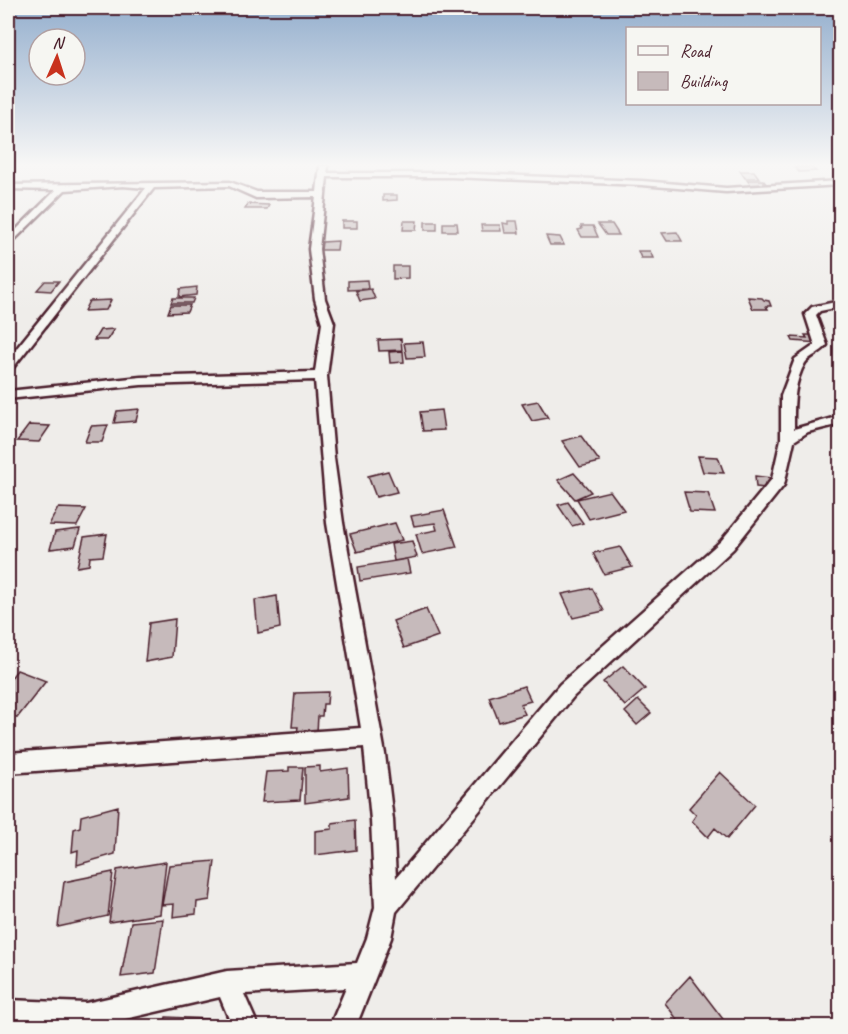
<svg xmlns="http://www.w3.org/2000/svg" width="848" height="1034" viewBox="0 0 848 1034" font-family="Caveat,sans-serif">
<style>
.building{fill:#c6babb;stroke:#4a1f2b;stroke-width:1.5}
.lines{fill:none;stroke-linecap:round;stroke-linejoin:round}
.street-casing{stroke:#4a1f2b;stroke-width:5}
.street{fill:#f6f6f2;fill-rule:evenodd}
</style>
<rect width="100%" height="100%" fill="#efedea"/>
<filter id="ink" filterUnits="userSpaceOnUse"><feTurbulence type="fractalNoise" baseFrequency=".0167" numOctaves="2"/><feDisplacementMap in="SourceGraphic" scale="12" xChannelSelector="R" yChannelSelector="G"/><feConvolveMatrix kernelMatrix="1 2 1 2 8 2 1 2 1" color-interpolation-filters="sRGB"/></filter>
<g filter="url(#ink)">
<path class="building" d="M794,167H811L816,171L799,172Z
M740,171H754L759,178H745Z
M747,180H763L768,186H752Z
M383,195H397V200L383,201Z
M248,204L269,205L267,209H245Z
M342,221H357V228H342Z
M404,221H417L416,230H403Z
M508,221H517L519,233H505L503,223L508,224Z
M425,222H437V230H425Z
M443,223H457L458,231H443Z
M598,224H612L619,235H606Z
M481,225H500L501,231H482Z
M581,226H593L598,237H582L578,230L582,229Z
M677,232L682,241H667L662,233Z
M546,236L560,237L564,245H550Z
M338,241L337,250H321L322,242Z
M638,251H650L653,258H641Z
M393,266H408V278L393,279Z
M367,280L368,289L348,290V281Z
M45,281H59L51,291L37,290Z
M197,287L196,295L179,297L180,289Z
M371,289L375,299L360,301L356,291Z
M748,297L762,298L764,300L769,301L771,306H766L768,309H753Z
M173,298H194L192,303H171Z
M111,300L106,310L84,311L89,301Z
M171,305H190L187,312L168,313Z
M114,329L107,340H94L100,330Z
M805,335H814L818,343L793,341L791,337L807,338Z
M401,339L402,350L379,351L378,340Z
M423,342L425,357L407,358L404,343Z
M403,351L404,362L390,363L389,352Z
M538,401L548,418L532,421L522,404Z
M139,409L136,421L114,423L117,411Z
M441,410L444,430L423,431L420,412Z
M29,425L50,426L39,442L17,441Z
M108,425L102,442H85L91,426Z
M581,436L600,462L580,467L562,441Z
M698,456L718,457L724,473L703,472Z
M388,471L397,492L376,497L368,476Z
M574,473L591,492L575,499L558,480Z
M755,476L771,478L772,484L765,483V488L756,487Z
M610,491L624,510L589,519L577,499Z
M684,492L708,493L715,513L690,512Z
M568,502L583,523L572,526L558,505Z
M58,508L86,509L77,526L49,525Z
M444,510L457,547L422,554L416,534L437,530L435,523L414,526L411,516Z
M395,523L402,540L357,552L350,534Z
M80,529L75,546L50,549L55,532Z
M107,534L103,556L90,557L89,565L77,567L84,537Z
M412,541L417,557L394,561L391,544Z
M620,547L632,567L604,574L593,553Z
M407,559L410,573L360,581L358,567Z
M592,588L604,611L573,618L562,594Z
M277,596L280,628L258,633L255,600Z
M426,609L438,636L404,648L393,621Z
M175,619L172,657L145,662L149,623Z
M623,666L645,689L625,706L603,682Z
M17,670L46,681L17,718L8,714V682Z
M524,686L531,701L520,704L525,714L499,722L489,697Z
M328,692L327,704H323L322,716H318L317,732L297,733L298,727H292L295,693Z
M638,700L651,713L637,725L625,712Z
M320,766V772L348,768L349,797L305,803V767Z
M289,767H303L300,800L262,802L266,772L289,771Z
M720,772L755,805L727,839L715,828L708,837L692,821L696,815L689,808Z
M118,806L115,854L77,865L78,850L72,852L74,829L80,827L81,816Z
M355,820L356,850L315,855V831L332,829V823Z
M215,861L210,900L197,902L196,914L173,917L174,904L162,905L169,865Z
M166,862L160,914L109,922L117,870Z
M113,872L108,916L58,927L64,882Z
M163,919L155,973L121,977L131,922Z
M690,976L726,1023L724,1026H682L665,1003Z
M166,1017L207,1019L205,1026H164Z"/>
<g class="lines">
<g class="street-casing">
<path id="street" d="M320,166H328L327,173H452L642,181L726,188L840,181V185L726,192L642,185L452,177H327L319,249L325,299L334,323L327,376L334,458L343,523L385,754L393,820L396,878L560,684L721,541L772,479L781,439V396L795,359L815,345L805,314L812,307L840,301V307L820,311L816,315L827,345C821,353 810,356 805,363C793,384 794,406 794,429L840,416V424L808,432L794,441L784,485L733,549L574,696L396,912L391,938L356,1026H330L346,988L244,994L258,1026H232L220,997L95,1026H8V1000L86,1003L227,971L357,963L367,938L375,907L371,820L364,747L8,773V753L361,728L327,523L315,380L141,385L8,399V391L141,377L315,372L322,323L315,299L309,249L316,197L256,198L229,186L154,188L12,369L8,370V359L146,188L123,186L65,190L8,246V238L56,190L8,189V185L230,182L257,192H317Z"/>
</g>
<use href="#street" class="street"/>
</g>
</g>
<linearGradient id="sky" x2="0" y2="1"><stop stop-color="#93aecd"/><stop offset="0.53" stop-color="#f8f7f6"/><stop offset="1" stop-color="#f8f7f6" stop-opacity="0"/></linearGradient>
<rect width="848" height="311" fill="url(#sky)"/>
<rect width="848" height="1034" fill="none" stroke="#f6f6f2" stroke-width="30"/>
<rect x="15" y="15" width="818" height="1004" fill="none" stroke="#4a1f2b" stroke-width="2" filter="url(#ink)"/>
<rect x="626" y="27" width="195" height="78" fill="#f6f6f2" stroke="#b1a0a2" stroke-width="1.5"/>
<rect x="638" y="46" width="30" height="9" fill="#f6f6f2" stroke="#b1a0a2" stroke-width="1.5"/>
<text x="680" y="57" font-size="18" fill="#4a1f2b">Road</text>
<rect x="638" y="72" width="30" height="18" fill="#c6babb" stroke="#b1a0a2" stroke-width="1.5"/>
<text x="680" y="87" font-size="18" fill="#4a1f2b">Building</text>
<g transform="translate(57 57) rotate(3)"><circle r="28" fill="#f6f6f2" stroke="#b1a0a2" stroke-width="1.5"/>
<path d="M0-4.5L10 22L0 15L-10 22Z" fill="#c8321e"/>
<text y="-9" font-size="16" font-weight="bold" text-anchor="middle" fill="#4a1f2b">N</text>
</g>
</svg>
